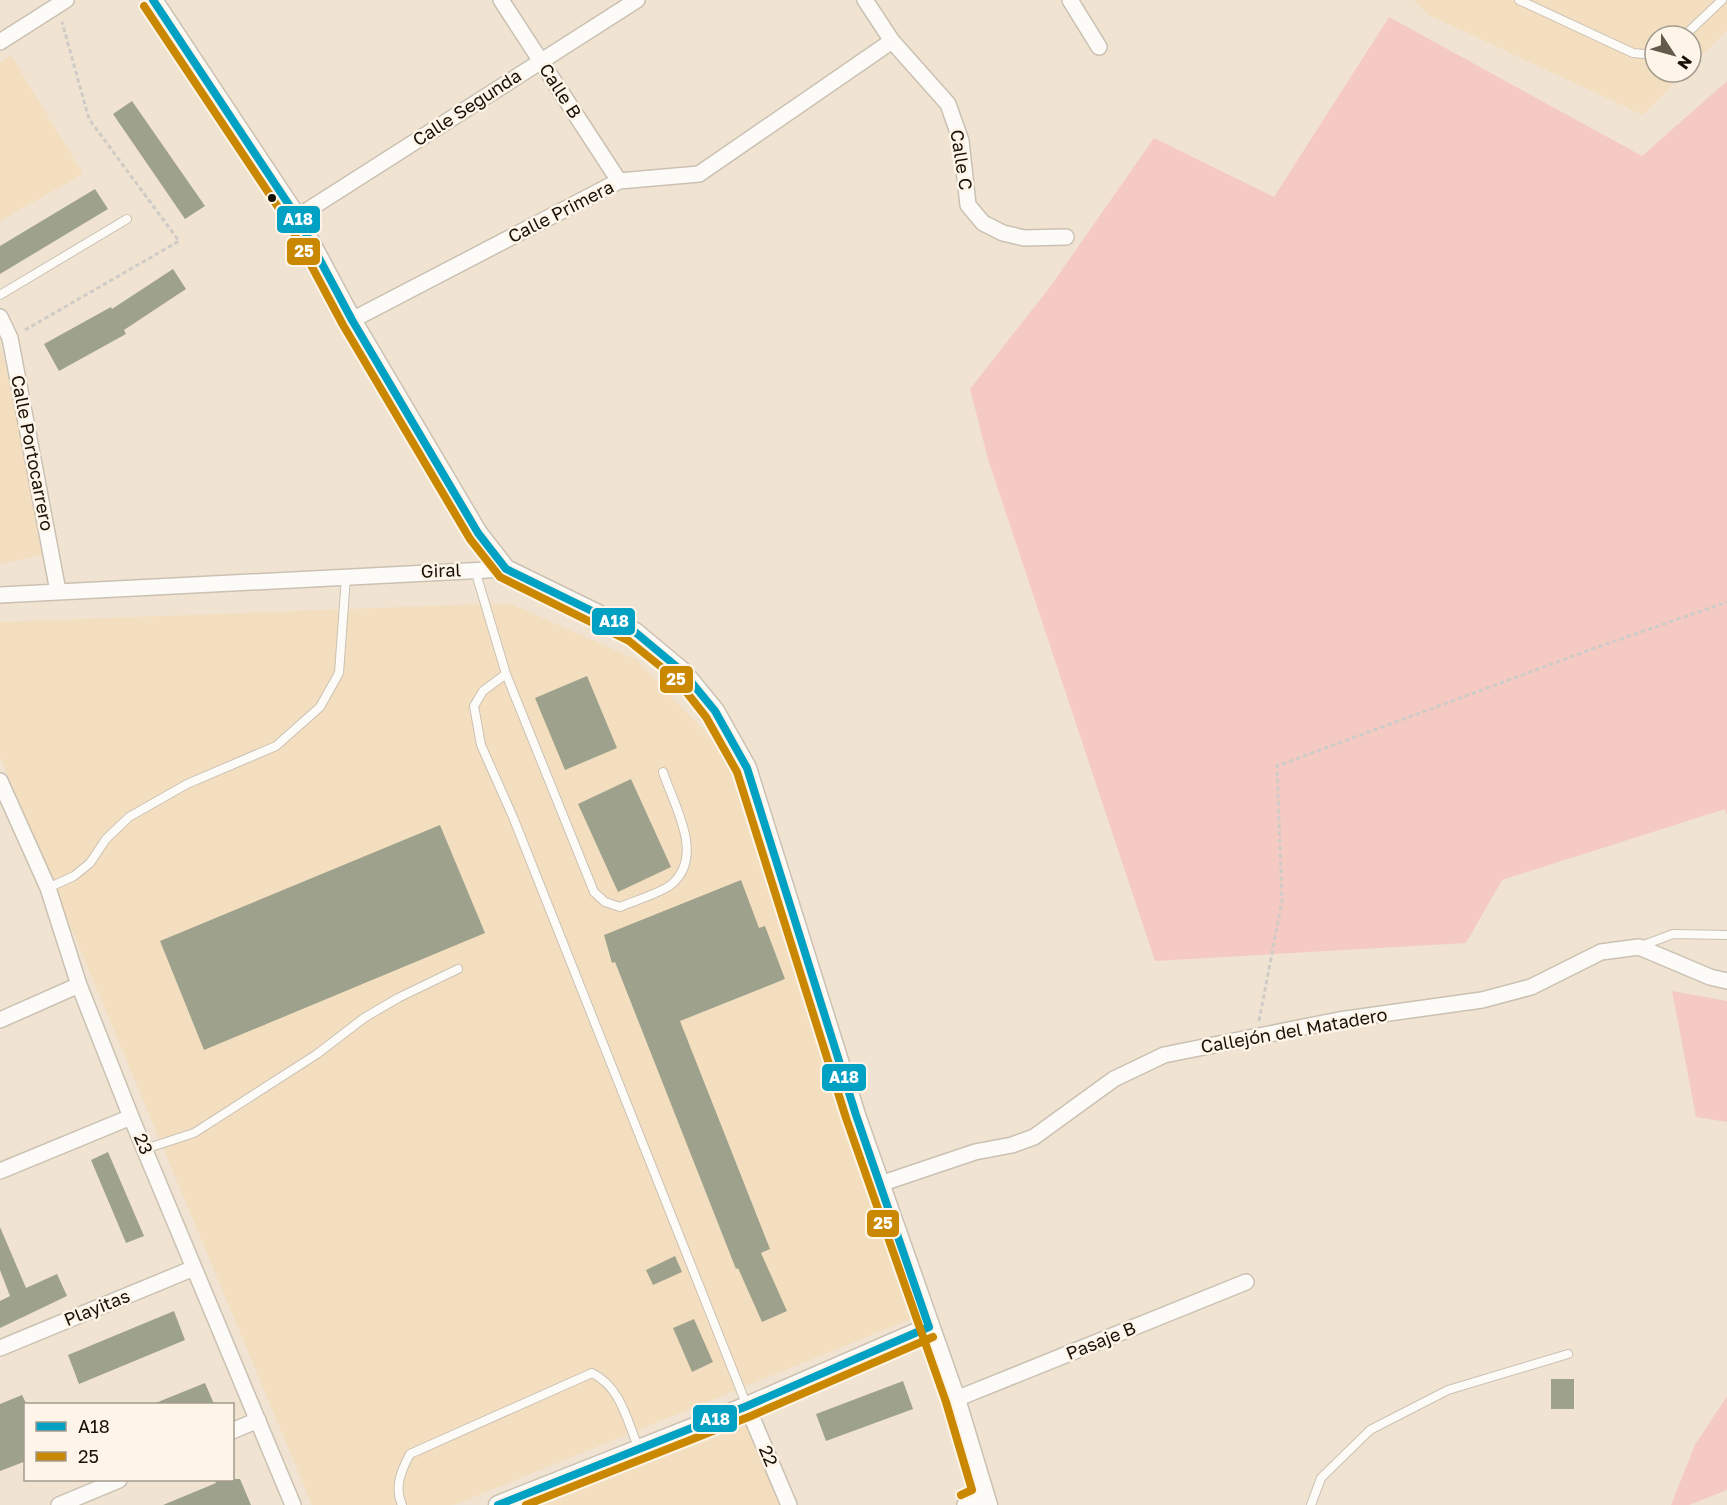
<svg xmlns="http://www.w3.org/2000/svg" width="1727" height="1505" viewBox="0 0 1727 1505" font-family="'Golos Text',sans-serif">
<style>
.built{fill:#f3dfc0}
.green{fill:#f5cac3}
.building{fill:#9ea28c}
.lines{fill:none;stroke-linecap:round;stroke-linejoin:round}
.service-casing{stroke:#cbc1b3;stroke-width:10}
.minor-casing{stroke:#cbc1b3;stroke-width:18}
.tertiary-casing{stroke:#cbc1b3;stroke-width:21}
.path{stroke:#cfcbc6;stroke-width:3;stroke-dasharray:4.5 3;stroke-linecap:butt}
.service{stroke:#fdfbf8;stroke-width:8}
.minor{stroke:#fdfbf8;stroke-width:15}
.tertiary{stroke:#fdfbf8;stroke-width:18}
.bus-1-casing{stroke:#fef5e8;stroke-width:12}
.bus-2-casing{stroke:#fef5e8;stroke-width:12}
.bus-1{stroke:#01a1c4;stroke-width:8}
.bus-2{stroke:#ca8801;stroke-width:8}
.bus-dot{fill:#181105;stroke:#fef5e8;stroke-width:2}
.labels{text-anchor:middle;stroke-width:5;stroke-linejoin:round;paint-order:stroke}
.street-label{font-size:18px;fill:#181105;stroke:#fef5e8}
.line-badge{stroke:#fef5e8;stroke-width:2}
.badge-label{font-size:16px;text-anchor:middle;font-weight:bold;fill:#fff}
</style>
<rect width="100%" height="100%" fill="#f0e3d1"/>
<path class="built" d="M1414,0H1727V30L1691,66V36H1655V72H1685L1643,115L1429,15Z
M11,55L83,174L0,221V62Z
M0,342L47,554L0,564Z
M509,603L637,660L723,751L918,1316L454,1505H312L0,757V622Z
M753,1423L786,1505H540Z"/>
<path class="green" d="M1389,17L1642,156L1727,81V815L1725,809L1502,880L1466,943L1155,961L988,459L970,389L1050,287L1154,138L1274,197Z
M1672,991L1727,1001V1122L1696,1117Z
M1727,1396V1490L1689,1505H1671L1695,1445Z"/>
<path class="building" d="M132,101L205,206L185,219L113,114Z
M95,189L108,209L0,274V246Z
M173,269L186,289L124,330L126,334L59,371L44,344L111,307L112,309Z
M587,676L617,748L565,770L535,698Z
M631,779L671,867L618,892L578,804Z
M440,825L485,933L204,1050L160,941Z
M741,880L759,928L765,926L785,979L680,1021L770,1249L761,1253L787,1311L762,1322L738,1268L736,1269L615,962L612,963L604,935Z
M108,1152L144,1236L126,1243L91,1160Z
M0,1227L26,1288L57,1274L67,1296L0,1328V1301L10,1296L0,1270Z
M675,1256L682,1272L653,1285L646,1270Z
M174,1311L185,1340L79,1384L68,1355Z
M694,1319L713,1362L692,1372L673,1328Z
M1551,1379H1574V1409H1551Z
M903,1381L913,1409L826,1441L816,1414Z
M205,1383L214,1404H153Z
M22,1395L26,1403V1461L0,1471V1404Z
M214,1479H240L251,1505H163L216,1483Z"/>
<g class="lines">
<g class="service-casing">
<path id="service" d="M1519,0L1633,53L1655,55
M1684,36L1722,0
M0,295L127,219
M475,570L506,674L594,892L605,902L620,907C634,901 661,893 672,884C705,855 674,806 663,772
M506,674L483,691L474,706L481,745L513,817L747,1406
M48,888L74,876L90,863L106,839L129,817L187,784L276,746L320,707L339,673L346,577
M1641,946L1673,934L1727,935
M145,1149L194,1133L317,1054L364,1018L398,998L458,969
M402,1505C394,1487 401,1471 410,1454L592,1373C621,1387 627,1421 639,1449
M1311,1505L1321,1478L1370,1430L1448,1390L1568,1354"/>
</g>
<g class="minor-casing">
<path id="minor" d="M501,0L619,181
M865,0L892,41L948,104L961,141L968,205L983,223L1003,233L1024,238L1066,237
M1070,0L1099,47
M0,42L66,0
M297,217L637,0
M0,317L10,338L58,591
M352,320L619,181L699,174L892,41
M0,595L506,569
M0,781L48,888L79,985L131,1117L293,1505
M0,1020L79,985
M0,1171L131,1117
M880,1184L975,1152L1012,1145L1034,1137L1114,1079L1164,1055L1339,1020L1482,1000L1531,987L1601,952L1639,947L1710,977L1727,981
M0,1348L194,1268
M956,1399L1246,1282
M747,1406L789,1505
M232,1431L258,1420
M59,1505L119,1480
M965,1505L985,1496"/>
</g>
<g class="tertiary-casing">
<path id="tertiary" d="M153,0L297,217L352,320L478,533L506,569L635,632L683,672L715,711L747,768L856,1115L956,1399L988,1505
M498,1505L747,1406L929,1327"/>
</g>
<path class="path" d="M25,330L179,241L89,119L62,22
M1259,1021L1282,901L1277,766L1595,648L1727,602"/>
<use href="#service" class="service"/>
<use href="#minor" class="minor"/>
<use href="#tertiary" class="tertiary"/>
<g class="bus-1-casing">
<path id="bus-1" d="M153,0L297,217L352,320L478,533L506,569L635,632L683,672L715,711L747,768L856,1115L929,1327
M498,1505L747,1406L929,1327"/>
</g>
<g class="bus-2-casing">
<path id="bus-2" d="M144,6L288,222L343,325L470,539L500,577L629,641L676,679L706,717L737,772L846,1118L946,1402L972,1490L961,1495
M526,1505L751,1416L933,1337"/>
</g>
<use href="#bus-1" class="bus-1"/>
<use href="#bus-2" class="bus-2"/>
</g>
<circle class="bus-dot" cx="272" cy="198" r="5"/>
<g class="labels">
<g class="street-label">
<text transform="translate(560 91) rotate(57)" y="6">Calle B</text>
<text transform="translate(467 108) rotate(-33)" y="6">Calle Segunda</text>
<text transform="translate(961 160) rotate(81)" y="6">Calle C</text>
<text transform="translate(561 212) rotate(-27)" y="6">Calle Primera</text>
<text transform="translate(32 453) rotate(79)" y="6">Calle Portocarrero</text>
<text transform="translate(441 571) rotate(-2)" y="6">Giral</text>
<text transform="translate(1294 1031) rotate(-10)" y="6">Callejón del Matadero</text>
<text transform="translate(143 1144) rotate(67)" y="6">23</text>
<text transform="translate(97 1308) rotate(-22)" y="6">Playitas</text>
<text transform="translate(1101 1341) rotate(-22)" y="6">Pasaje B</text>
<text transform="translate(768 1456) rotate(67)" y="6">22</text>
</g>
</g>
<g class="line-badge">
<rect x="276" y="205" width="45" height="29" rx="6" fill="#01a1c4"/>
<rect x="286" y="237" width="35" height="29" rx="6" fill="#ca8801"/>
<rect x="591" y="607" width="45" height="29" rx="6" fill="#01a1c4"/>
<rect x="659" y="665" width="35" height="29" rx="6" fill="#ca8801"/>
<rect x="821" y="1063" width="46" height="29" rx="6" fill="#01a1c4"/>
<rect x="866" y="1209" width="34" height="29" rx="6" fill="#ca8801"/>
<rect x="692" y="1404" width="46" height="29" rx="6" fill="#01a1c4"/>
</g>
<g class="badge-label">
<text x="298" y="225">A18</text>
<text x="304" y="257">25</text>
<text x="614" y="627">A18</text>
<text x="676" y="685">25</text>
<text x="844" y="1083">A18</text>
<text x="883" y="1229">25</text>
<text x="715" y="1425">A18</text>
</g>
<rect x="24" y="1403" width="210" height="78" fill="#fef5e8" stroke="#a29a8d" stroke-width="1.5"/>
<rect x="36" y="1422" width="30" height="9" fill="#01a1c4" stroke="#a29a8d" stroke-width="1.5"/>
<text x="78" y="1433" font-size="18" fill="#181105">A18</text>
<rect x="36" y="1452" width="30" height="9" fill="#ca8801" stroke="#a29a8d" stroke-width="1.5"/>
<text x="78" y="1463" font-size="18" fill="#181105">25</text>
<g transform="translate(1673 54) rotate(126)"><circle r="28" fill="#fef5e8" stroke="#a29a8d" stroke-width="1.5"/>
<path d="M0-4.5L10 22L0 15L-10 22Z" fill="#645a4c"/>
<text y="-9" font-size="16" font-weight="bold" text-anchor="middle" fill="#181105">N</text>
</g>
</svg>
